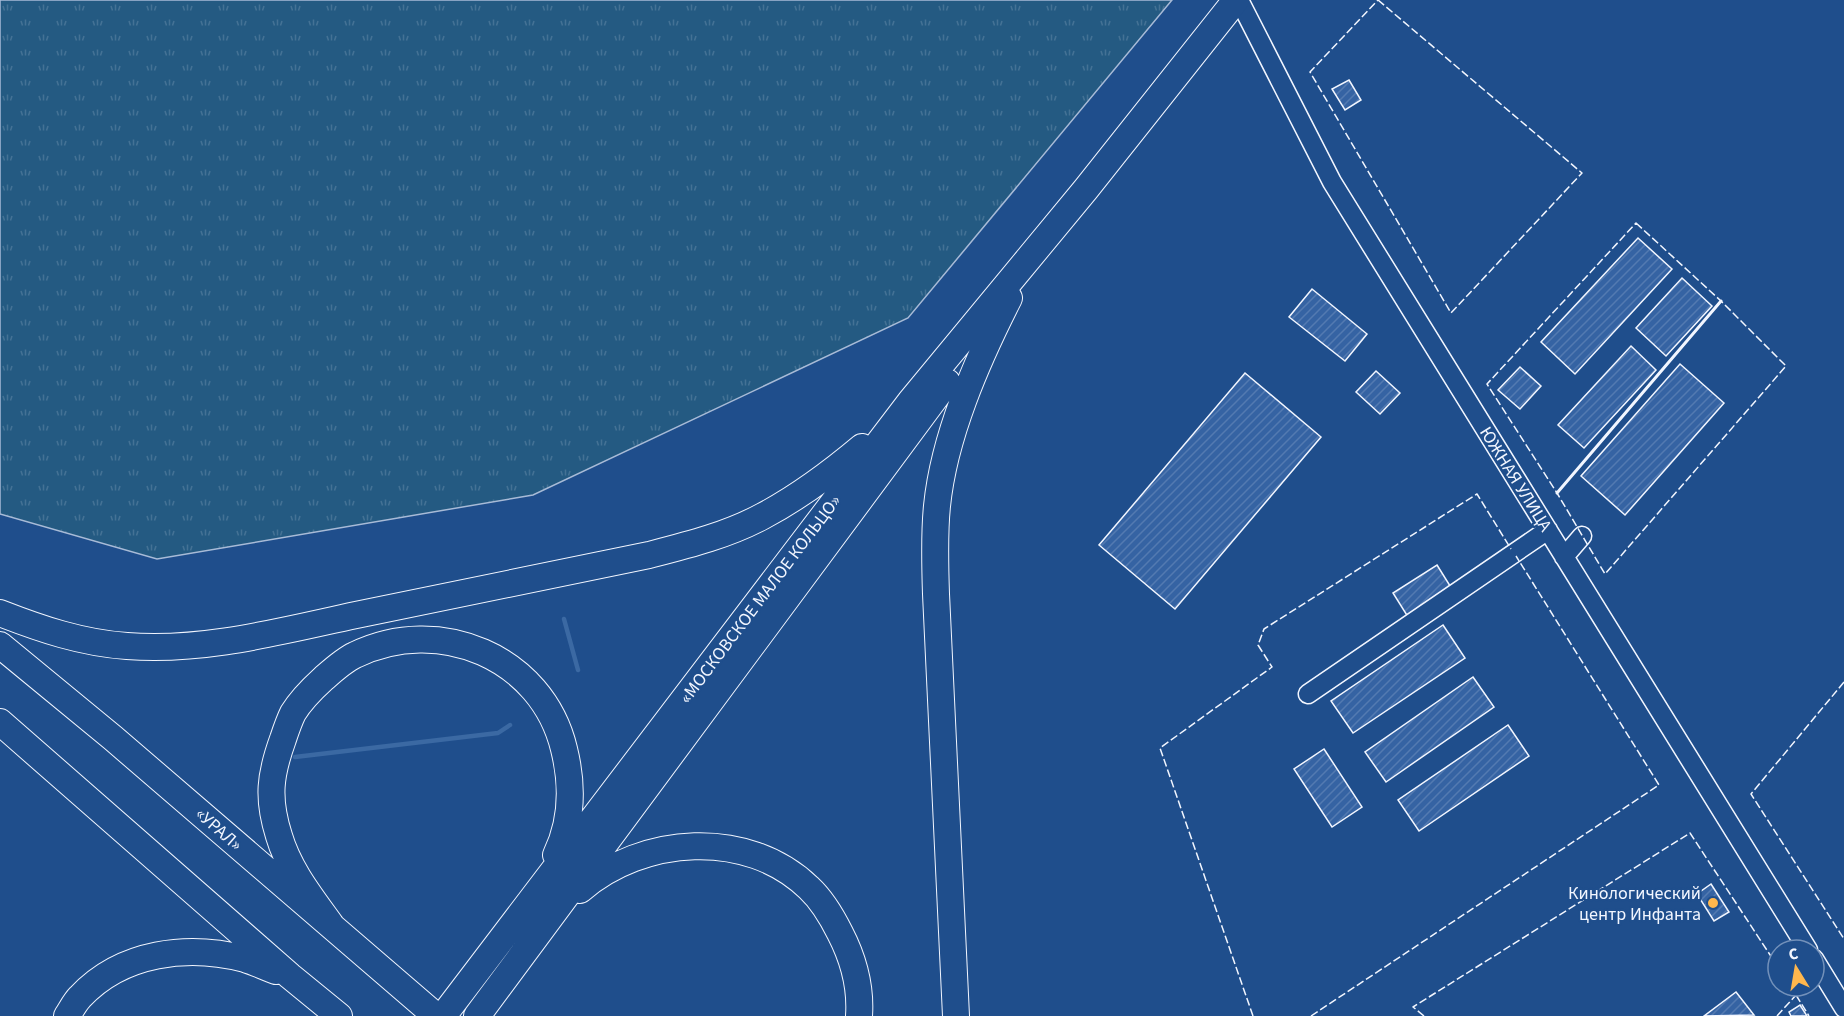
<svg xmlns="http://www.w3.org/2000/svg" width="1844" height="1016" viewBox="0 0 1844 1016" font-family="'Source Sans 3',sans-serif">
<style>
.grass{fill:url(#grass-tufts);stroke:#a8bbd7;stroke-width:1.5}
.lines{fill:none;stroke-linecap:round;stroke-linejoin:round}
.stream{stroke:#3b69a3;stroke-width:4.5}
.building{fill:url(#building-hatch);stroke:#f2f6ff;stroke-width:1.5}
.minor-casing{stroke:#f2f6ff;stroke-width:21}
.highway-casing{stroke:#f2f6ff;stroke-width:28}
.minor{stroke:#1f4e8c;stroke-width:18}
.highway{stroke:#1f4e8c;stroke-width:26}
.fence{stroke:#f2f6ff;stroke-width:1.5;stroke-dasharray:8 3;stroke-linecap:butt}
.wall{stroke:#f2f6ff;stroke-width:3}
.poi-dot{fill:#ffb74d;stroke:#1f4e8c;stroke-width:2}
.labels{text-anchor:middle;stroke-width:4.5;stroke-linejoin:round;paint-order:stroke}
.street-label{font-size:18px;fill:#f2f6ff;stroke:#1f4e8c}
.poi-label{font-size:18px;fill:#f2f6ff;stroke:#1f4e8c;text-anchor:end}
</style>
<defs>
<pattern id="grass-tufts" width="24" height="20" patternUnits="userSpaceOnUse" patternTransform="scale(1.5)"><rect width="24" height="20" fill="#245a82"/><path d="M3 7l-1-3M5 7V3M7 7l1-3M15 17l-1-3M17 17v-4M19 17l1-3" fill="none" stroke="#447295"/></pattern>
<pattern id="building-hatch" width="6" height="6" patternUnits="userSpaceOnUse" patternTransform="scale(1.5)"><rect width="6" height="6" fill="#3563a3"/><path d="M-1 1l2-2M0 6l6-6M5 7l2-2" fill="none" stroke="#537ab1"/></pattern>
</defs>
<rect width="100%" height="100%" fill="#1f4e8c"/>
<path class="grass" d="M0,0H1172L908,318L533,495L157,559L0,514Z"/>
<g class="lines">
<path class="stream" d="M564,619L578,670
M295,757L498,733L510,725"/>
</g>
<path class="building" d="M1349,80L1361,100L1345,110L1332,89Z
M1638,238L1672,269L1575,374L1541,342Z
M1682,278L1712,306L1666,356L1636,328Z
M1312,289L1367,334L1345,361L1289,317Z
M1631,346L1656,370L1584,448L1558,425Z
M1680,364L1724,403L1625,515L1581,476Z
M1520,367L1541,386L1520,409L1498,390Z
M1376,371L1400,393L1380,414L1356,392Z
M1245,373L1321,437L1175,609L1099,545Z
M1437,565L1452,589L1408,617L1393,593Z
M1443,625L1465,658L1353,733L1331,701Z
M1473,677L1494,707L1386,782L1365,752Z
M1508,725L1529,756L1419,831L1398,800Z
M1324,749L1362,807L1332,827L1294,769Z
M1711,884L1729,912L1714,921L1697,894Z
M1736,992L1754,1015L1704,1016Z
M1800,1005L1807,1016H1791L1789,1012Z"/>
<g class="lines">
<g class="minor-casing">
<path id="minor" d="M1239,0L1332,182L1808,950
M1564,557L1582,536
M1308,694L1548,530
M1814,959L1844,1008"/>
</g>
<g class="highway-casing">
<path id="highway" d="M0,613C41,629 82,643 127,646C204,652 281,631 356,615C453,595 551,575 649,555C688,545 728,535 763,516C799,497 831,473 862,447
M0,645L113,738L436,1016
M0,722L290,976L339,1016
M580,890C642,836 747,828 809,888C822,900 832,917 840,933C853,958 861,987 859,1016
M331,925C311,897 289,870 279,836C267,798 270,775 283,739C286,730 289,721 293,713C301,700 312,689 323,679C332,671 344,660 355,655C439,614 542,657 564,749C573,785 572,822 556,855
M67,1016C71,1010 75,1002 80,997C122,952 188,944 245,959C255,962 265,967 276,971
M443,1016L910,402L1086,189L1236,0
M477,1016L947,382
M956,1016L936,594C935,565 934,535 937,506C944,436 977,361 1009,298"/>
</g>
<use href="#minor" class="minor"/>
<use href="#highway" class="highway"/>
<path class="fence" d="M1378,0L1582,173L1451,313L1310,72Z
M1636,223L1721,301L1786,366L1605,574L1557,493L1487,384Z
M1844,682L1751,794L1844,939
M1796,995L1809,1016
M1253,1016L1160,748L1272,667L1258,645L1264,629L1477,494L1511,549
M1311,1016L1659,785L1516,556
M1424,1016L1413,1007L1690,833L1778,967
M1777,1016L1796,995L1790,986"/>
<path class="wall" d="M1557,493L1721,301"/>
</g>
<circle class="poi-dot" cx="1713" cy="903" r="6"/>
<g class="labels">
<g class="street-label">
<text transform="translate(1516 479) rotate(58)" y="6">ЮЖНАЯ УЛИЦА</text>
<text transform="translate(760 599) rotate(-53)" y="6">«МОСКОВСКОЕ МАЛОЕ КОЛЬЦО»</text>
<text transform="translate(219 829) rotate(41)" y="6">«УРАЛ»</text>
</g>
<g class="poi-label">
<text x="1701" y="899">Кинологический<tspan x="1701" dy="21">центр Инфанта</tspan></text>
</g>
</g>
<g transform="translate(1796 968) rotate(349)"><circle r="28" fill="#1f4e8c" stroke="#7391ba" stroke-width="1.5"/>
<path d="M0-4.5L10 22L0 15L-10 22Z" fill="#ffb74d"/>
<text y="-9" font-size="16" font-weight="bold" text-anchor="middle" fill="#f2f6ff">С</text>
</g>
</svg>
